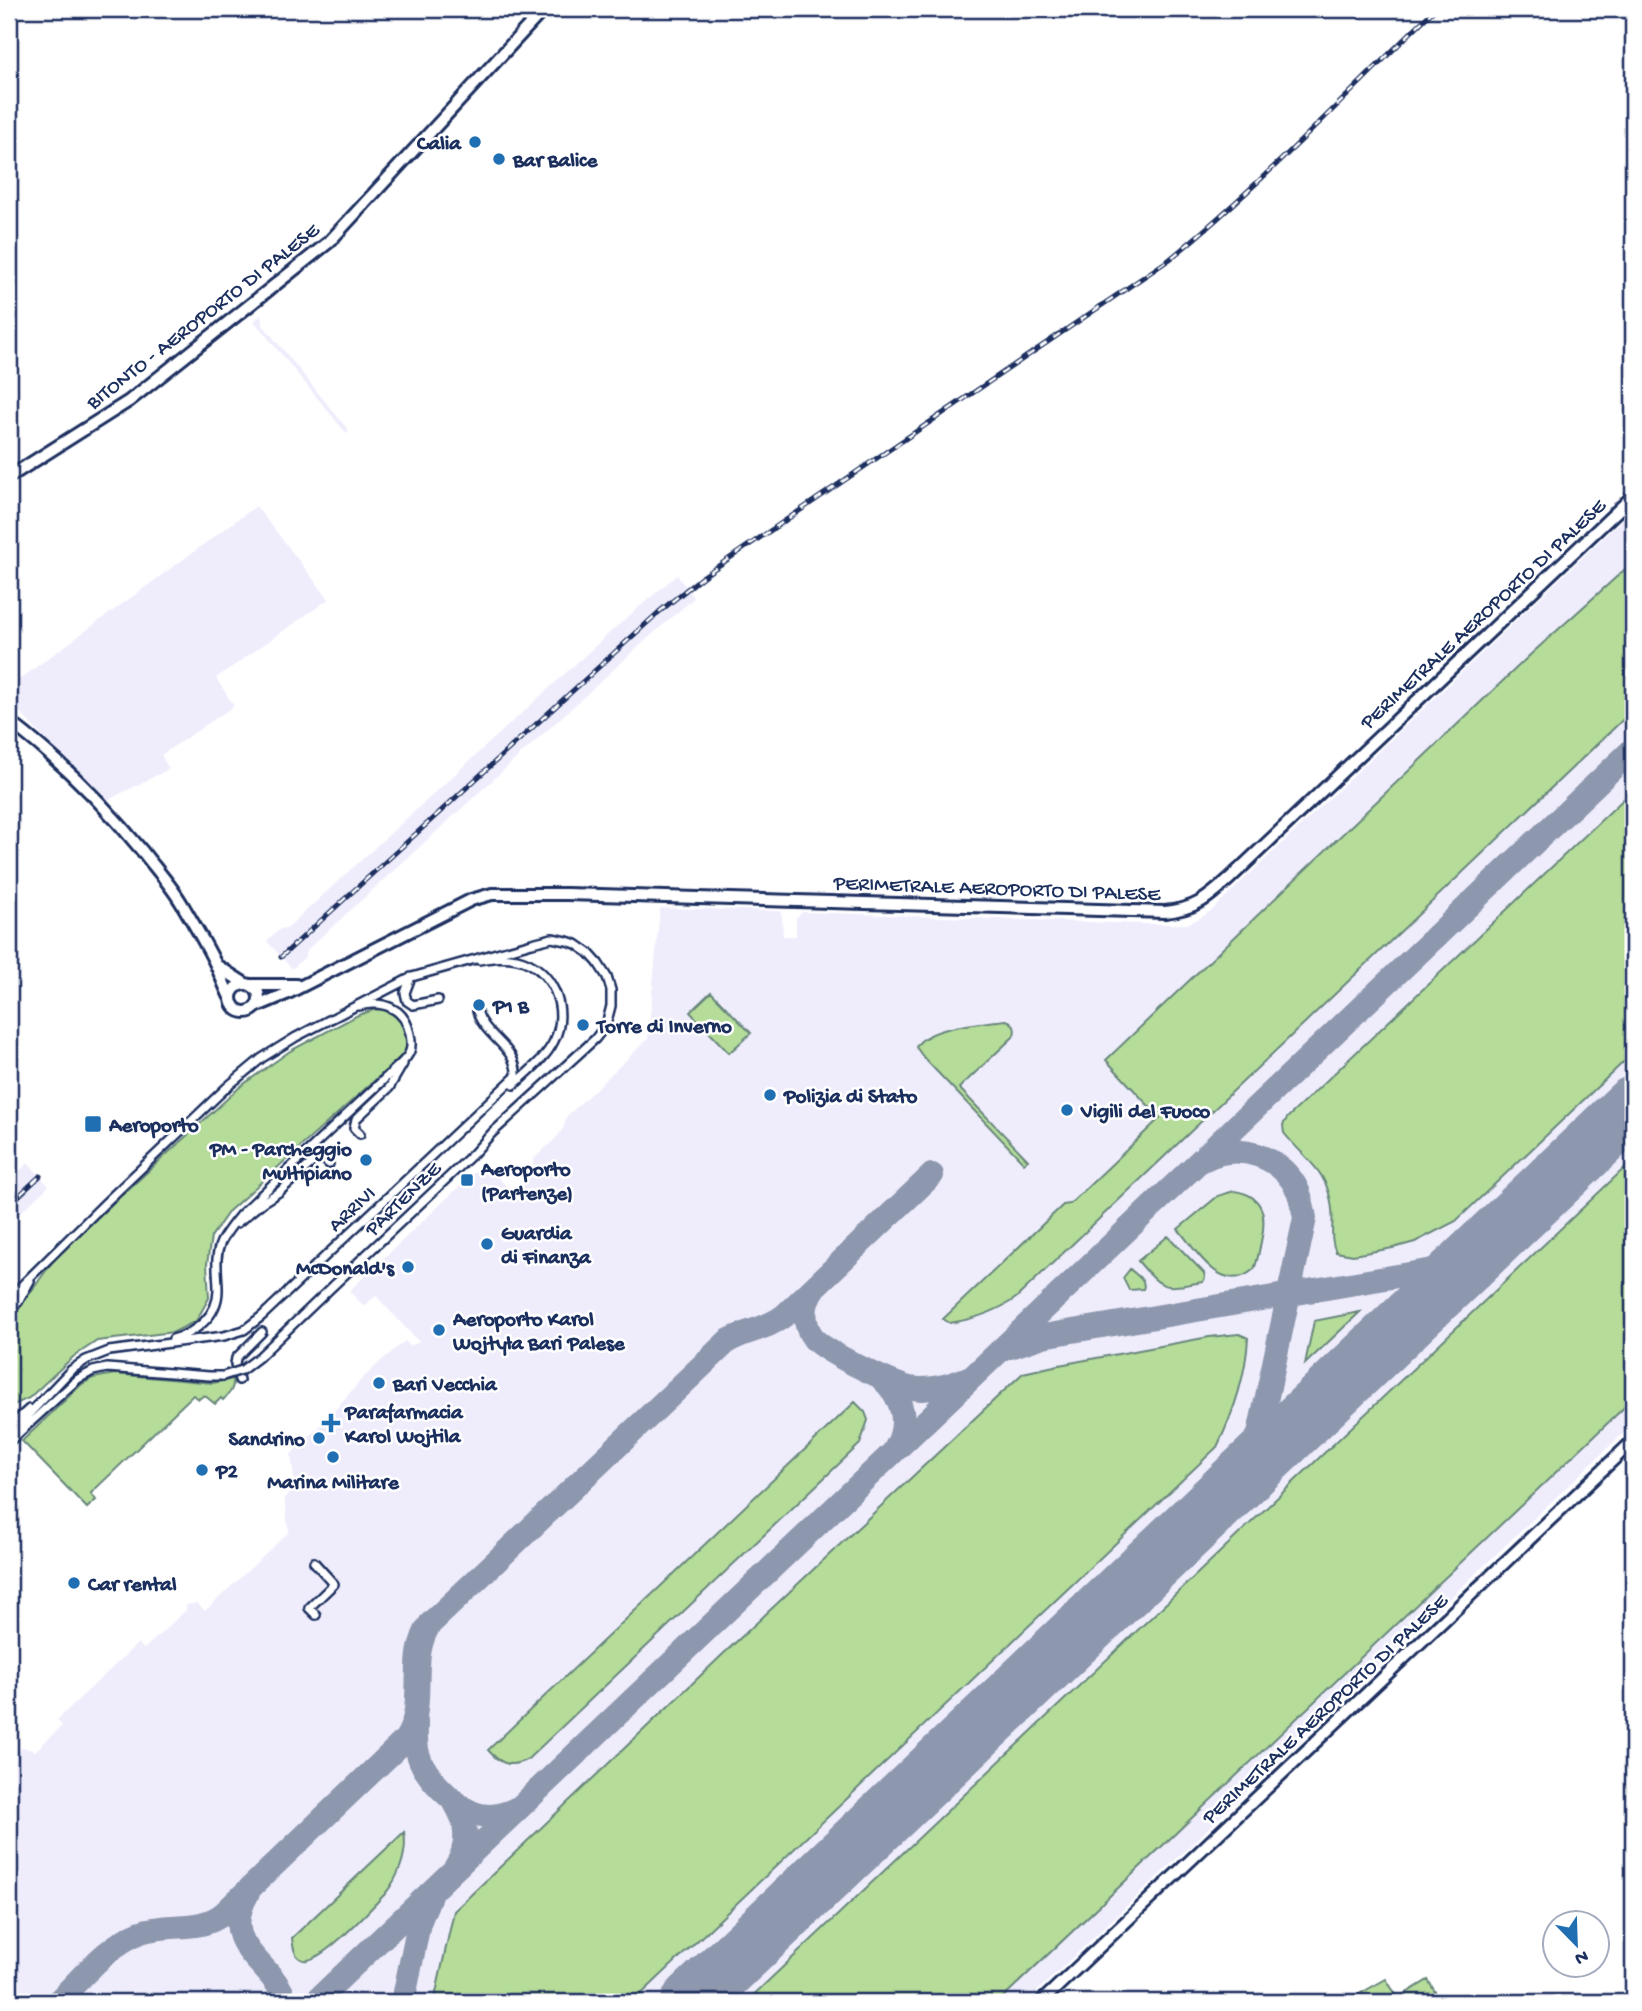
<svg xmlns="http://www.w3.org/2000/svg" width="1642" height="2011" viewBox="0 0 1642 2011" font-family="'Gochi Hand',sans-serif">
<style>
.built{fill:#efedfc}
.green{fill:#b5dd99;stroke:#68867c;stroke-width:2}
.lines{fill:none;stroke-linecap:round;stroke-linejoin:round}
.taxiway{stroke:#8d97ae;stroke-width:24}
.runway{stroke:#8d97ae;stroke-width:60}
.street-casing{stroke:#1b2f5e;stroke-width:12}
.secondary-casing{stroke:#1b2f5e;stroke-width:16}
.street{stroke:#fff;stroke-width:7}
.secondary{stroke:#fff;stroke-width:10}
.rail-casing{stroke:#1b2f5e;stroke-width:5}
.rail{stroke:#fff;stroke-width:2.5;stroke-dasharray:8;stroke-linecap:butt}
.street-bridge-casing{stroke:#1b2f5e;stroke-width:12;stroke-linecap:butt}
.street-bridge{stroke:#fff;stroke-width:7}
.poi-dot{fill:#1f6fb2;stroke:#fff;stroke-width:2.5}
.labels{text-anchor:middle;stroke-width:5;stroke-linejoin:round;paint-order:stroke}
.poi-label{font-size:21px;font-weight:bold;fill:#1b2f5e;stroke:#fff;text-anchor:start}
.street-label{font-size:21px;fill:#1b2f5e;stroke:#fff}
</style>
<rect width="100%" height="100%" fill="#fff"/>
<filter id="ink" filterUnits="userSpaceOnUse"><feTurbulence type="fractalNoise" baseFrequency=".0143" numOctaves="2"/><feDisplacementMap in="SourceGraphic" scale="14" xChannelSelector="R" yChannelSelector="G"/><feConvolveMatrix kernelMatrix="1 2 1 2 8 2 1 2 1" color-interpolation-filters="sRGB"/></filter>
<g filter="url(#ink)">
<path class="built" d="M261,315L263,325L349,431L346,433L254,321Z
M256,506L329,599L216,678L234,706L161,755L169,769L108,800L50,745L9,700V687Z
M1633,509V1424L1026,2002H9V1760L23,1747L35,1751L62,1726L57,1720L138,1643L144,1649L186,1610V1605L197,1603L205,1611L289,1532L284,1498L295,1488L291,1454L328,1418L361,1380L381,1361L405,1341L410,1346L419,1342L376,1296L364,1306L349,1291L484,1163L513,1193L537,1170L533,1166V1160L558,1136L564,1127L566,1117L648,1039L660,908L780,911L782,916L783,936H796V918L802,912L1142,924H1187L1200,918L1211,911Z
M677,575L694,598L647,639L308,949L305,957L292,969L267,941L280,929L287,928L617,626Z
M28,1163L49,1186L9,1223V1181Z"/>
<path class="green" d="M1633,562V710L1016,1298C996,1312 975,1319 950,1323L943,1319L1063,1205L1070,1204L1160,1118L1106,1060L1530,655Z
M1633,790V1053L1456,1221L1415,1242L1393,1248L1353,1255L1336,1252C1329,1238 1334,1225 1332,1209C1328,1169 1305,1160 1284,1133L1283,1125L1287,1118Z
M711,992L751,1033L729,1053L690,1012Z
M377,1009C400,1010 414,1031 404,1054L229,1211L211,1237L207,1264L209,1298L196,1321L174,1332L97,1341L73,1357L29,1398L9,1407V1319L21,1306L52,1262L72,1241L241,1086L290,1051L358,1015Z
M1006,1020C1014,1022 1017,1030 1013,1037L959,1088L1028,1160L1024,1163L924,1058L916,1047C927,1026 984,1023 1006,1020Z
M1633,1160V1399L998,2002H746Z
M1234,1191C1264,1195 1267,1216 1261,1242C1259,1251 1258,1260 1254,1269C1222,1297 1197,1251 1178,1229L1218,1196Z
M1168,1236L1204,1273L1205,1278L1203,1282C1164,1288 1164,1292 1138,1261Z
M1130,1269C1136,1275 1147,1281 1143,1289L1129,1290L1123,1278Z
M1360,1312L1305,1364L1314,1321Z
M1239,1334L1248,1338C1246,1376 1233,1414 1217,1447L633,2002H434L454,1911L720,1657L1023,1373L1059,1365L1209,1337Z
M115,1374L213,1383L233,1379C234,1389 230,1393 223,1400L221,1398L215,1404L204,1395L199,1399L193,1395L91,1493L96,1500L87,1508L22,1441L82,1384L93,1378Z
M855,1402L865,1412L868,1420L860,1444L528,1759C511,1768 501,1765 488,1750Z
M404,1832C408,1854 398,1878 385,1894C372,1907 321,1964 304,1960C294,1958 293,1946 292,1938Z
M1386,1979L1398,1998L1428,1980L1441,2002H1345Z"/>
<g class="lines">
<path class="taxiway" d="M1205,1159C1239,1142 1282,1156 1298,1191C1302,1200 1303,1209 1305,1218L1256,1448L1246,1472L1235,1485
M1401,1276C1423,1283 1427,1295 1415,1314
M814,1288C803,1303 802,1324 814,1339C825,1352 892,1384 910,1388C930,1391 950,1386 968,1378
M1010,1347L1043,1336L1439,1269L1454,1266L1480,1251
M881,1378C904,1398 910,1425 894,1451
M1265,1407C1273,1427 1282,1429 1301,1422
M416,1721C416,1732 415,1743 418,1754C422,1768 431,1779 441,1789C465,1813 485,1825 518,1808
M455,1803C468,1824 469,1847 455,1868
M248,1893C216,1948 273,1960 286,2002
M57,2002C82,1978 107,1945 141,1932C169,1922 200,1933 224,1913L405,1740C429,1705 406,1659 430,1624L728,1341C747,1330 768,1329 785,1315L932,1175
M315,2002L1633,749
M403,2002L419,1923L429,1898"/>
<path class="runway" d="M691,2002L1633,1106"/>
<g class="street-casing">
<path id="street" d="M479,960C492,958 503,956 517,959C552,967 570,1009 554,1041C546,1058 528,1072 514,1085
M411,977L405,993L407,1001L413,1005L438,1000
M360,1134L354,1128L356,1119L389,1088L403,1064
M237,1223L263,1202L279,1192L314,1161L322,1158L329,1164
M9,1298L105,1203L227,1087L262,1058L296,1037L412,977L532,943L552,938L567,941L576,944L589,953L598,963L607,977L611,990V1006L606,1025L595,1039L492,1133L473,1154L334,1285
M9,1311L18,1302L30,1281
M173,1339C195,1333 218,1316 218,1290C218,1274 214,1257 221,1242C226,1232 234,1223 240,1215L396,1068C401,1063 408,1058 410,1051C412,1046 411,1039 410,1034C405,1008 383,1000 359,1006
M239,1380L235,1364L236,1358L262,1332
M9,1427L29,1409
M9,1435L71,1370L86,1360L109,1351L224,1336L244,1330L262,1316L516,1076C518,1047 484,1037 477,1011
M9,1442L78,1379L93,1371L107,1368L209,1376H223
M314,1562L334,1584L309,1608L316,1615"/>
</g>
<g class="secondary-casing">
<path id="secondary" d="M9,477L129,401L329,242L544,9
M9,721C59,759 103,803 143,852C156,869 171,885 182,904C193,923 206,944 216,965C221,976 225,988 231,999
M216,965L244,983
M231 998a14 14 0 1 1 28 0a14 14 0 1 1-28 0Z
M251,985H296
M255,1007L286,994L471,900L492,894H567L1165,912C1195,909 1207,899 1229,879L1633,496
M1041,2002L1633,1441"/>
</g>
<use href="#street" class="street"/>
<use href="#secondary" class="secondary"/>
<g class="rail-casing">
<path id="rail" d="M281,957L659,612L702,577L1170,259C1264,182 1348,93 1435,9
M9,1205L40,1176"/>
</g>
<use href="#rail" class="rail"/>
<g class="street-bridge-casing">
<path id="street-bridge" d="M223,1376L242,1370L259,1357L334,1285"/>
</g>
<use href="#street-bridge" class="street-bridge"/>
</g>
</g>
<g class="poi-dot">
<circle cx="475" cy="142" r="7"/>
<circle cx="499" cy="159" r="7"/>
<circle cx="479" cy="1005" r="7"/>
<circle cx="583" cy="1025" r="7"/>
<circle cx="770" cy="1095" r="7"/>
<circle cx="1067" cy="1110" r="7"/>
<rect x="84" y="1115" width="18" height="18" rx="3.5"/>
<circle cx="366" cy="1160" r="7"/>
<rect x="460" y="1173" width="14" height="14" rx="3.5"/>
<circle cx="487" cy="1244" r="7"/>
<circle cx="408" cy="1267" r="7"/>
<circle cx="439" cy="1330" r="7"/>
<circle cx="379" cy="1383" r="7"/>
<path d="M327.5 1412.5h7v7h7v7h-7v7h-7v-7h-7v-7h7z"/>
<circle cx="319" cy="1438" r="7"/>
<circle cx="333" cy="1457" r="7"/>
<circle cx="202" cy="1470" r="7"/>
<circle cx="74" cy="1583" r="7"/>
</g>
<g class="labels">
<g class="poi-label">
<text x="461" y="149" text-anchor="end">Calia</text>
<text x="513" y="166">Bar Balice</text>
<text x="493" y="1012">P1 B</text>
<text x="597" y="1032">Torre di Inverno</text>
<text x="784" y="1102">Polizia di Stato</text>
<text x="1081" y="1117">Vigili del Fuoco</text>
<text x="109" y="1131">Aeroporto</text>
<text x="352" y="1155" text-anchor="end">PM - Parcheggio<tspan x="352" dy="24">Multipiano</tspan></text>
<text x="481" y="1175">Aeroporto<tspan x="481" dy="24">(Partenze)</tspan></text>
<text x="501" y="1239">Guardia<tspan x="501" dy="24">di Finanza</tspan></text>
<text x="394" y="1274" text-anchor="end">McDonald's</text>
<text x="453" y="1325">Aeroporto Karol<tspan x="453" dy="24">Wojtyła Bari Palese</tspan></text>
<text x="393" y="1390">Bari Vecchia</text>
<text x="345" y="1418">Parafarmacia<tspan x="345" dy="24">Karol Wojtila</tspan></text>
<text x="305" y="1445" text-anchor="end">Sandrino</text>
<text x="216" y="1477">P2</text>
<text x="333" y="1488" text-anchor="middle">Marina Militare</text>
<text x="88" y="1590">Car rental</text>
</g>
<g class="street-label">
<text transform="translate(202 315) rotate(-38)" y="7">BITONTO - AEROPORTO DI PALESE</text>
<text transform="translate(1482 613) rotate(-43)" y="7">PERIMETRALE AEROPORTO DI PALESE</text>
<text transform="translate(997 887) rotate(2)" y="7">PERIMETRALE AEROPORTO DI PALESE</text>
<text transform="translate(402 1198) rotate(-44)" y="7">PARTENZE</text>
<text transform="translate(351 1208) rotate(-43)" y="7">ARRIVI</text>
<text transform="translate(1324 1708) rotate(-43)" y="7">PERIMETRALE AEROPORTO DI PALESE</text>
</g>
</g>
<rect width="1642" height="2011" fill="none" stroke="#fff" stroke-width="35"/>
<rect x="18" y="18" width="1607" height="1976" fill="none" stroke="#1b2f5e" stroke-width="2.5" filter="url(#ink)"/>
<g transform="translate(1576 1944) rotate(157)"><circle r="33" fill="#ffffff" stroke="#a4acbf" stroke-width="2"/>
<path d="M0-5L12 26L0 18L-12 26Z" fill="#1f6fb2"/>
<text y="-10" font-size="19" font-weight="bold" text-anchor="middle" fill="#1b2f5e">N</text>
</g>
</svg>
